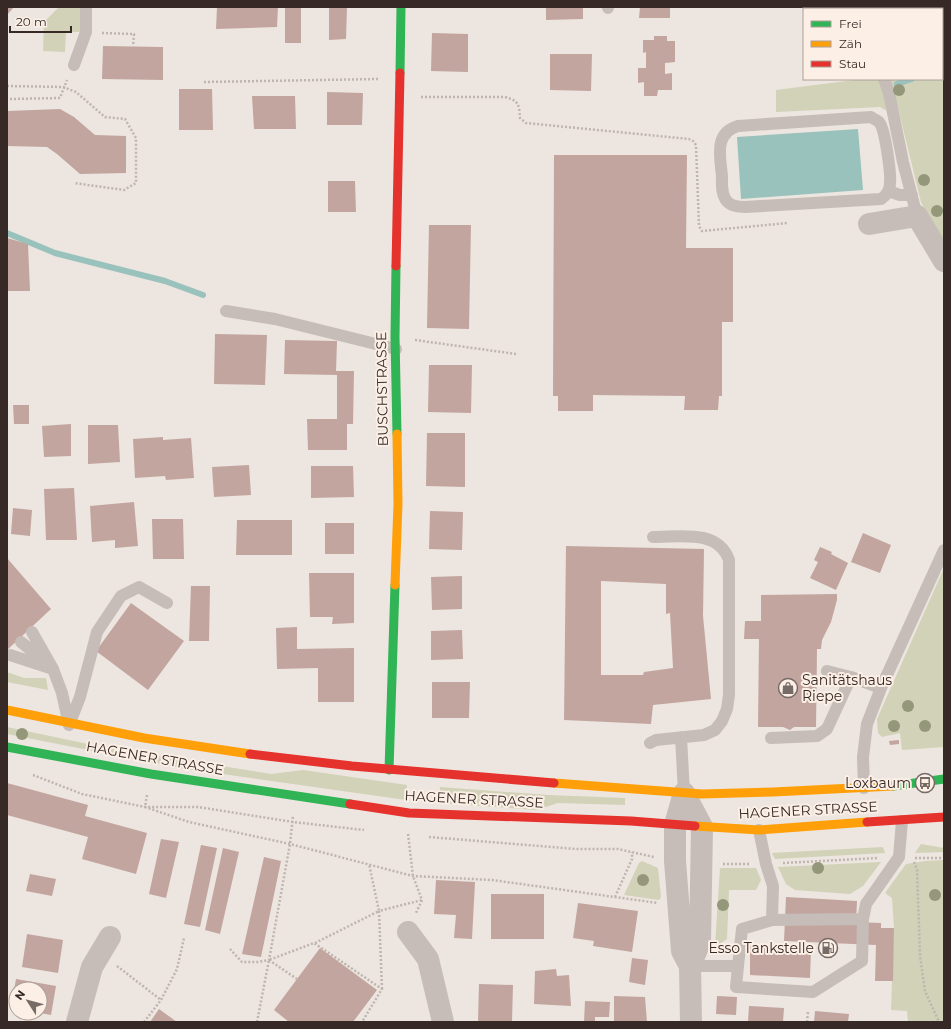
<svg xmlns="http://www.w3.org/2000/svg" width="951" height="1029" viewBox="0 0 951 1029" font-family="Montserrat,sans-serif">
<style>
.green{fill:#d1d2b8}
.water{fill:#9ac2bd}
.lines{fill:none;stroke-linecap:round;stroke-linejoin:round}
.stream{stroke:#9ac2bd;stroke-width:6}
.building{fill:#c2a59f;fill-rule:evenodd}
.path{stroke:#bfb5b0;stroke-width:2.5;stroke-dasharray:2 2;stroke-linecap:butt}
.lane{stroke:#c6bdb8;stroke-width:12}
.street{stroke:#c6bdb8;stroke-width:22}
.fast{stroke:#30b455;stroke-width:9}
.slow{stroke:#ff9f0a;stroke-width:9}
.jam{stroke:#e5322d;stroke-width:9}
.tree{fill:#94977a}
.labels{text-anchor:middle;stroke-width:4;stroke-linejoin:round;paint-order:stroke}
.street-label{font-size:14px;fill:#372a26;stroke:#fbefe6}
.poi-label{font-size:14px;fill:#372a26;stroke:#fbefe6;text-anchor:end}
</style>
<rect width="100%" height="100%" fill="#ede5df"/>
<path class="green" d="M59,7H83L86,32H66L65,52L43,51L44,22Z
M893,7H944V244L921,202L898,108L885,110L880,107L776,112V90L862,79H942V9H893Z
M944,568V747L902,750L900,733L882,737L878,733L877,719Z
M7,672L24,678H46L48,690L7,682Z
M7,727L102,747L271,774L303,770L407,785L406,800L180,768L7,734Z
M440,787L548,795L625,798V805L558,803L536,810L439,803Z
M921,844L944,848V852L915,853Z
M883,847L885,853L775,859L772,853Z
M944,860V1022H908L907,1011L891,1010L894,928L892,898L885,893L906,864L926,861Z
M642,861L658,868L661,897L659,900L624,895L639,863Z
M881,862L863,886L850,894L795,890L786,884L778,867Z
M720,868H756L761,880L756,890H729L727,939L715,947Z"/>
<path class="water" d="M858,129L863,190L741,199L737,137Z"/>
<g class="lines">
<path class="stream" d="M897,84L912,79
M7,233L55,253L165,281L203,295"/>
</g>
<path class="building" d="M7,7H14L7,15Z
M217,7H278L277,27L216,29Z
M285,7H301V43H285Z
M329,7H347L346,39L329,40Z
M546,7H583V19L546,20Z
M640,7H670V18H639Z
M432,33L468,34V72L431,71Z
M654,36H667V41H675V62L665,63V74L672,73V90H658L657,96H644V82L638,83V68H646V52L643,53V40H654Z
M103,46L163,47V80L102,79Z
M550,54H592L591,91L550,90Z
M179,89H212L213,130H179Z
M327,92L363,93L362,125H327Z
M252,96H295L296,129H254Z
M60,109L74,117L95,135L126,136V173L80,174L57,154L47,147L7,146V111Z
M554,155H687L686,248H733V322H722V396H719L718,410H684L685,396L593,395V411H558V396H553Z
M328,181H355L356,212H328Z
M429,225H471L469,329L427,328Z
M7,238L28,244L30,291H7Z
M215,334L267,335L265,385L214,384Z
M285,340L337,341L336,371H354L353,424H347V450H308L307,419H337V375L284,374Z
M429,365H472L471,413L428,412Z
M13,405H29V424H14Z
M71,424V456L44,457L42,426Z
M88,425H118L120,462L88,464Z
M427,433H465V487L426,486Z
M163,437V440L191,438L194,478L166,480L165,476L135,478L133,439Z
M249,465L251,495L214,497L212,467Z
M311,466H353L354,497L311,498Z
M74,488L77,540H46L44,489Z
M134,502L138,546L115,548V540L92,542L90,506Z
M13,508L32,510L30,536L11,534Z
M430,511L463,512L462,550L429,549Z
M152,519H183L184,559H153Z
M237,520H292V555H236Z
M325,523H354V554H325Z
M863,533L891,545L880,573L851,562Z
M566,546L704,549L703,616L711,699L653,705L651,724L564,720ZM601,581L666,584V614L670,613L673,668L644,672L643,675H601Z
M820,547L832,552L831,554L848,563L836,590L810,578L818,562L814,560Z
M7,558L51,609L7,650Z
M309,573H354V623L332,624L333,617H310Z
M462,576V609L432,610L431,577Z
M191,586H210L209,641H189Z
M837,594V600L831,622L822,640L821,649H817L816,727H794L790,730L783,727H758L759,639H744L745,621H761V595Z
M131,603L184,641L148,690L96,651Z
M297,627V649L354,648V702H318V668L277,669L276,628Z
M462,630L463,659L431,660V631Z
M432,682H470L469,718H432Z
M899,740V744L890,745L889,741Z
M7,783L88,805L85,816L147,833L136,874L82,859L88,837L7,815Z
M161,839L179,842L166,898L149,894Z
M201,845L217,848L200,927L184,924Z
M223,848L239,852L220,934L205,930Z
M264,857L281,861L261,957L242,954Z
M30,874L56,879L52,896L26,891Z
M436,880L475,882L472,939L454,938L456,915L434,914Z
M491,894H544V939H491Z
M786,897L857,901L856,922L881,923V928H894L893,981H875L876,945L784,941Z
M578,903L638,911L632,952L593,946L594,941L573,938Z
M27,934L63,940L58,973L22,967Z
M750,945L788,946V950H811L810,978L750,975Z
M320,948L377,990L353,1022H289L274,1010Z
M632,958L648,960L645,985L629,982Z
M556,969L557,976L569,975L571,1006L534,1004L535,971Z
M16,979L56,986L51,1015L40,1013V989H16V1009L11,1008Z
M479,984L513,985L512,1022H478Z
M614,996L645,997L647,1022H614Z
M717,996L737,997L736,1015L716,1014Z
M585,1001L610,1002L609,1017H595V1022H584Z
M749,1006L784,1008L783,1022H748Z
M159,1009L177,1022H150Z
M815,1011L849,1014L848,1022H814Z"/>
<g class="lines">
<path class="path" d="M102,33L134,34L133,46
M204,82L379,79
M7,86L63,87L76,92L105,117L125,119L136,138V183L124,190L74,183
M421,97H505C519,101 519,104 520,118L526,123L689,139L693,141L696,145L699,226L702,231L788,223
M10,99L60,98L67,80
M415,340L516,354
M33,775L82,794L145,807H198L293,822L364,830
M147,795L145,807L189,822L290,844L413,876L492,880L658,903
M408,834L413,876L422,900L416,913
M429,837L576,849H618L654,857
M915,858H944
M914,862L917,870L920,956L925,991L939,1022
M783,863L878,858
M723,864H750
M615,897L632,859V852
M315,943L379,911L369,864
M230,949L242,962H258L269,960L290,844L293,816
M269,960L297,979
M117,966L161,1000
M382,989L379,911L422,900
M144,1022L161,1000L177,969L184,938
M257,1022L269,960L314,943L382,989L362,1022
M807,1022L808,1012"/>
<path class="lane" d="M822,7L824,9
M608,8V7
M74,65L86,32V7
M884,79L889,93L903,162L917,216
M871,117C873,119 877,120 879,122C885,128 891,173 890,183C890,190 886,196 881,199L745,207C738,207 730,206 726,200C721,193 722,183 722,176C720,156 714,133 738,126Z
M888,191L900,195H912
M226,311L275,319L396,349
M32,632L53,669L62,693L69,725
M21,642L47,663
M10,655L53,669
M827,671L851,677
M69,725L80,697L97,632L121,596L139,587L167,603
M681,737L684,793
M771,738L817,736L827,729L851,677L881,688
M650,743L656,740L704,735L715,730L722,721L727,709L729,695V560C718,529 680,537 653,537
M864,788L863,757L867,724L881,688L944,550
M759,830L766,864L773,886L772,920
M690,966H738L742,929L772,920L863,919L866,904L899,857L902,821
M738,966L736,987L813,992L862,961L863,919"/>
<path class="street" d="M869,224L917,216L944,261
M684,793L675,825V861L682,951L690,966L691,1022
M684,793L702,827L700,942L690,966
M408,932L428,959L443,1022
M77,1022L92,967L110,937"/>
<path class="fast" d="M400,73L401,7
M396,266L395,337L397,434
M7,747L151,774L350,804
M389,770L395,585
M893,786L944,779"/>
<path class="slow" d="M395,585L398,504L397,434
M7,710L144,738L250,754
M554,783L702,794L773,792L893,786
M695,826L759,830L867,822"/>
<path class="jam" d="M396,266L400,73
M250,754L352,766L554,783
M350,804L409,813L631,821L695,826
M867,822L944,817"/>
</g>
<g class="tree">
<circle cx="899" cy="90" r="6"/>
<circle cx="924" cy="180" r="6"/>
<circle cx="937" cy="211" r="6"/>
<circle cx="908" cy="706" r="6"/>
<circle cx="894" cy="726" r="6"/>
<circle cx="925" cy="726" r="6"/>
<circle cx="22" cy="734" r="6"/>
<circle cx="818" cy="868" r="6"/>
<circle cx="643" cy="880" r="6"/>
<circle cx="935" cy="895" r="6"/>
<circle cx="723" cy="905" r="6"/>
</g>
<defs>
<g id="shop-ring" transform="scale(1)"><circle r="9.5" fill="#fbefe6" stroke="#776b67" stroke-width="1.5"/><path d="M-5-2.5h2.3a2.7 3.5 0 0 1 5.4 0H5L5.5 6h-11ZM-1.5-2.5h3a1.5 2.3 0 0 0-3 0Z" fill="#776b67"/></g>
<g id="bus-ring" transform="scale(1)"><circle r="9.5" fill="#fbefe6" stroke="#776b67" stroke-width="1.5"/><path d="M-5-6H5V4H4V6H2V4H-2V6H-4V4H-5ZM-3.5-4V0h7V-4ZM-3.5 1.2v1.5H-2V1.2ZM2 1.2v1.5H3.5V1.2Z" fill="#776b67"/></g>
<g id="fuel-ring" transform="scale(1)"><circle r="9.5" fill="#fbefe6" stroke="#776b67" stroke-width="1.5"/><path d="M-5.5-6h7V0h2V4h1.3V-2.5L3-4.5l.8-.8L6-3V5H2.5V1h-1V6h-7ZM-4.2-4.7v3.2H.2V-4.7Z" fill="#776b67"/></g>
</defs>
<g fill-rule="evenodd">
<use href="#shop-ring" x="788" y="688"/>
<use href="#bus-ring" x="925" y="783"/>
<use href="#fuel-ring" x="828" y="948"/>
</g>
<g class="labels">
<g class="street-label">
<text transform="translate(382 389) rotate(-91)" y="5">BUSCHSTRASSE</text>
<text transform="translate(155 758) rotate(10)" y="5">HAGENER STRASSE</text>
<text transform="translate(474 799) rotate(3)" y="5">HAGENER STRASSE</text>
<text transform="translate(808 810) rotate(-3)" y="5">HAGENER STRASSE</text>
</g>
<g class="poi-label">
<text x="802" y="685" text-anchor="start">Sanitätshaus<tspan x="802" dy="16">Riepe</tspan></text>
<text x="911" y="788">Loxbaum</text>
<text x="814" y="953">Esso Tankstelle</text>
</g>
</g>
<rect width="951" height="1029" fill="none" stroke="#372a26" stroke-width="16"/>
<rect x="803" y="8" width="140" height="72" fill="#fbefe6" stroke="#ada099"/>
<rect x="811" y="21" width="20" height="6" fill="#30b455" stroke="#ada099"/>
<text x="839" y="28" font-size="12" fill="#372a26">Frei</text>
<rect x="811" y="41" width="20" height="6" fill="#ff9f0a" stroke="#ada099"/>
<text x="839" y="48" font-size="12" fill="#372a26">Zäh</text>
<rect x="811" y="61" width="20" height="6" fill="#e5322d" stroke="#ada099"/>
<text x="839" y="68" font-size="12" fill="#372a26">Stau</text>
<g transform="translate(28 1001) rotate(306)"><circle r="19" fill="#fbefe6" stroke="#ada099"/>
<path d="M0-3L7 15L0 10L-7 15Z" fill="#776b67"/>
<text y="-6" font-size="11" font-weight="bold" text-anchor="middle" fill="#372a26">N</text>
</g>
<path d="M10 26v6h61v-6" fill="none" stroke="#372a26" stroke-width="2"/>
<text x="16" y="26" font-size="12" fill="#372a26" stroke="#fbefe6" stroke-width="3" paint-order="stroke">20 m</text>
</svg>
